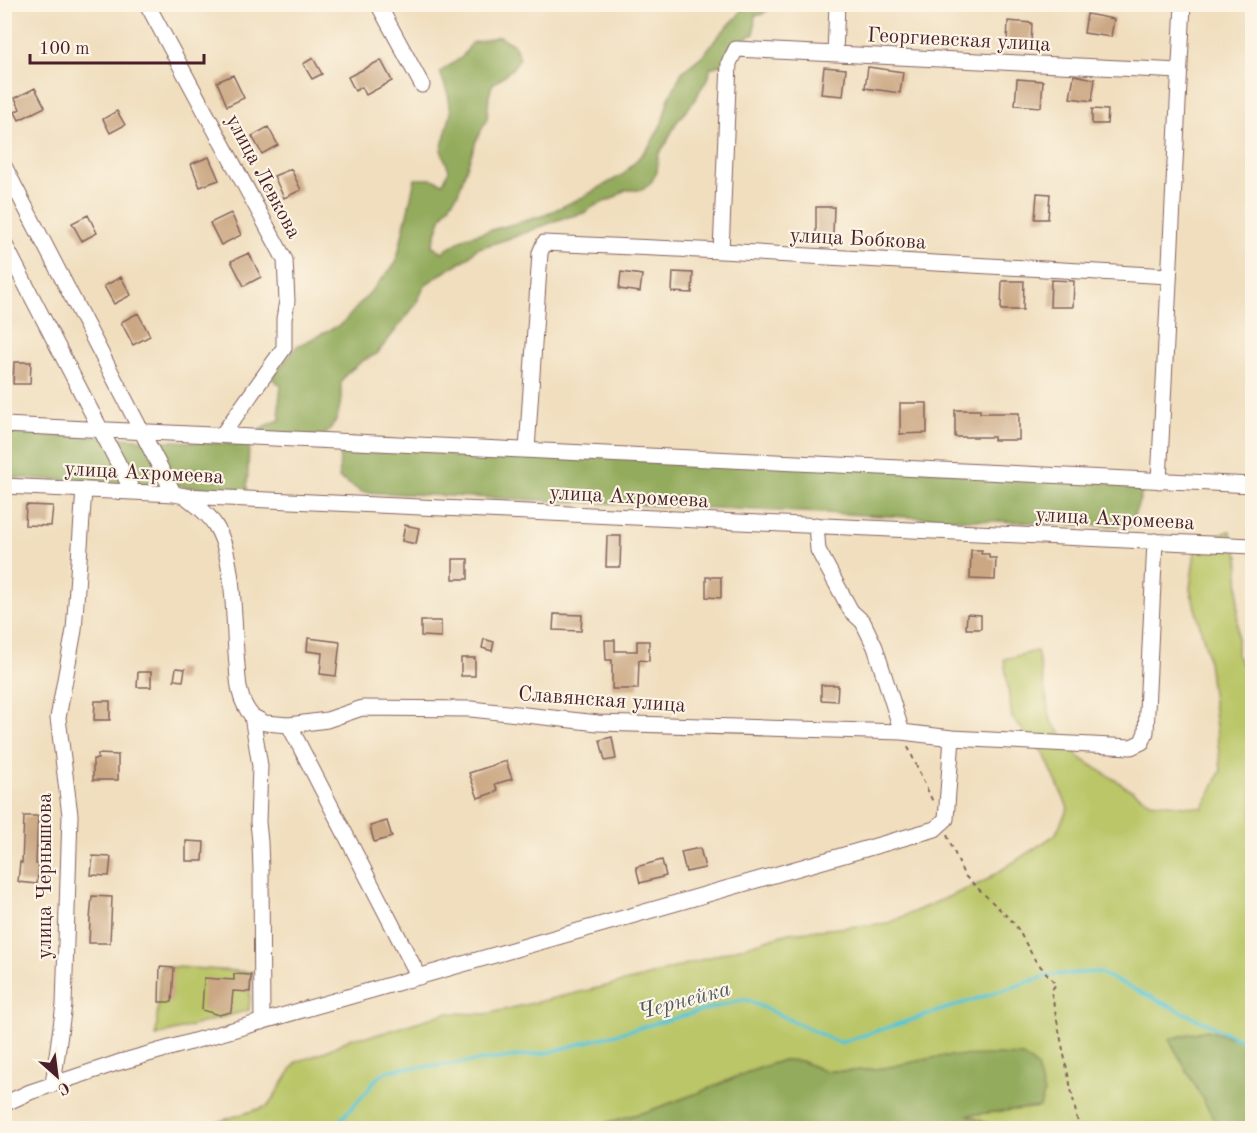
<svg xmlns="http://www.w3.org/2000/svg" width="1257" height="1133" viewBox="0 0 1257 1133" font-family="'Old Standard TT',serif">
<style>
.green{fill:#bac668;stroke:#82724a;stroke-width:1.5}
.forest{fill:#93ab5c;stroke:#6e6544;stroke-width:1.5}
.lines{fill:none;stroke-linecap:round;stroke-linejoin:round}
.stream{stroke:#58c4d0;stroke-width:4}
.building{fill:#cba783}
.minor-casing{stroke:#84625e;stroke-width:17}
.path{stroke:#84625e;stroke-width:2;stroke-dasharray:4.5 4.5;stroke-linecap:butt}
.minor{stroke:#fff;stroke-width:15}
.labels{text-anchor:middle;stroke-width:4.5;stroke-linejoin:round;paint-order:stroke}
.street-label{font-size:21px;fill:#4a1f2b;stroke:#fcf5e5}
.water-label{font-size:22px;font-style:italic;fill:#4f5965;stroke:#fcf5e5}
</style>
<rect width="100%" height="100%" fill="#fcf5e5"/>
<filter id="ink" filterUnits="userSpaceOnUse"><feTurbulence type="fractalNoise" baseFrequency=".0167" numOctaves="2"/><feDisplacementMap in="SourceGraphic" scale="12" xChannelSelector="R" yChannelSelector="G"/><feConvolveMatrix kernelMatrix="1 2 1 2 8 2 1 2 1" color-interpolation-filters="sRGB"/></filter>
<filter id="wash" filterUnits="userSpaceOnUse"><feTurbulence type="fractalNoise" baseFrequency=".008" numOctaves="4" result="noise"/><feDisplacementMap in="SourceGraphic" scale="24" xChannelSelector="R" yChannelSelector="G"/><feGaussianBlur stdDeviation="1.35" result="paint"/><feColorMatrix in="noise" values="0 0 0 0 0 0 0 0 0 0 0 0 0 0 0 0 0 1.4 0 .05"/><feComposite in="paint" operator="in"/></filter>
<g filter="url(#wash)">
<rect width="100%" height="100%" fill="#f0debe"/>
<path class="green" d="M1230,531L1239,557L1237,656L1252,681V1043L1207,1030L1169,1039L1219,1128H998L966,1115L1040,1107L884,1068L852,1071H824L801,1061L783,1060L746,1073L698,1093L649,1111L601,1124L593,1128H198L268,1106L296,1062L322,1053L352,1038L376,1035L446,1013L486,1014L641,978L789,933L888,923L983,882L1055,835L1068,808L1044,754L1012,718L1004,659L1037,651L1051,721L1080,758L1150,802L1203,808L1221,770L1207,652L1190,589L1196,543Z
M160,966L252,972L249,1010L156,1036Z"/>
<path class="forest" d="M745,5H774L761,15H755L754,34C737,42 729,45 723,64L710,68L709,77L700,90L696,99L676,123L667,142L658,155L657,172L650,184L642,190H625L614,198L592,207L584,213L561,219L514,237L476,249L468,258L441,274L425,285L416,304L377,354L364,360L346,374L341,383V401L337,419L327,433L322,437L255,433L269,424L280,420L279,402L281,386L272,378L297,346L342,324L396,263L415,179H432L443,183L449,170L441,150L451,113L448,94L440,72L462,57L472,43L499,36L514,45L520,58L511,70L492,85L489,96L487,119L476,141L458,193L442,216L432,246L443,252L466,237L542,216L583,197L624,174L650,145L662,123L669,98L682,72L704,54L720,34L737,17Z
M4,432L249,445L247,490L5,477Z
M352,439L1146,482L1130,527L362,492L339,478L340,452Z
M1207,1030L1252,1043V1128H1219L1169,1039Z
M995,1055L1023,1056L1037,1067L1044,1094L1040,1107L968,1115L998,1128H593L601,1124L649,1111L698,1093L746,1073L783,1060L801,1061L824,1071H852L884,1068L942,1056Z"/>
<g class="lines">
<path class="stream" d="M333,1128L369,1089L376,1079L385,1072L402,1068L423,1067L546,1053L745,999L840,1043L1050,975L1098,972L1252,1045"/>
</g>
<g id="blocks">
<path class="building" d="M1087,14L1114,19L1111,37L1084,33Z
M1008,21L1032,23L1031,44L1007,42Z
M313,58L322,74L312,79L303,64Z
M381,60L392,81L366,95L362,87L355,91L348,77Z
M824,67L846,69L843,96L821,94Z
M868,67L903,72L900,93L865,88Z
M233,75L244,98L227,106L217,82Z
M1074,75L1095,79L1092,101L1070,98Z
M1017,79L1043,81L1041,107L1015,105Z
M35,88L45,107L19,120L15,112L20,109L15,98Z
M1092,109L1108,110L1107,124H1092Z
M117,111L125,125L110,133L103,119Z
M268,127L278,145L262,154L252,136Z
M209,157L219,180L200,187L191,164Z
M291,169L301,190L284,198L274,176Z
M1037,193L1050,194L1048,219H1035Z
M816,207H834L833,234H816Z
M231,213L241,235L221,245L210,223Z
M88,215L97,233L82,241L72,223Z
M249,253L261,277L244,286L231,261Z
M621,272L642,275L640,292L619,289Z
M673,272L693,273L692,293L672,292Z
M121,277L131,295L114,304L104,286Z
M1051,280L1074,281L1073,307H1050Z
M1002,281H1024L1023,310H1001Z
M138,313L150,336L133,345L121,322Z
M14,362H31L30,384H13Z
M900,403H927V433L900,434Z
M955,410H980V413H1019V440H994V437H955Z
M26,505L53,506L51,526L25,525Z
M405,525L419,528L416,544L402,541Z
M607,536H621L620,567H606Z
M971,550H982L981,554H989V558H996L995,580L970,579Z
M453,559H468V579H453Z
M706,577H721V598L706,597Z
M554,614L582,615L581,631L553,630Z
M967,614L981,615V629H966Z
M421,621H441V637L421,636Z
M308,638L340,642L336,676L320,674L322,653L307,651Z
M484,639L494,642L492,651L482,648Z
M605,640H615V651H637V641H649V661L639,660L638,689H612V660H606Z
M461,658H475V676H461Z
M176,668L185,669L183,681L174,680Z
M138,672H151V687H137Z
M821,685H838L837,701L821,700Z
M95,701H110V720H94Z
M612,737L616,759L605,761L600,740Z
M98,754L118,755V780H93V759H98Z
M506,761L512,779L495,784L498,791L478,798L469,773Z
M24,816H38L36,864H39L37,884L18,882L20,862L22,863Z
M387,821L392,837L374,842L370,826Z
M186,841L204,842L203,861H186Z
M700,848L705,868L686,872L681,852Z
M93,856L111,857L109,876L91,875Z
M662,860L666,876L640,883L636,867Z
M92,896L112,897L110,943H89L90,920Z
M160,967L174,968L172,1002H159Z
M234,974L251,975L250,992L233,991L231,1012L219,1015L202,1010L204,978L234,980Z"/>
</g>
</g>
<g filter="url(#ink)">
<use href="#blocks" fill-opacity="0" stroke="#84625e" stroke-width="1.5"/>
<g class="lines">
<g class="minor-casing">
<path id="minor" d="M147,4L285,260L287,301L284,319V348L222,435
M378,4L422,85
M835,54L837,4
M4,166L174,494
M4,243L133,492
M721,251L729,63L736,49L1180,71
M4,425L1252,485
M527,450L540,253L544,243L721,251L1169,276
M1159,481L1183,4
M4,486L174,494L185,496L1252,546
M185,496C196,505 208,513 215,525C236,557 233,626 237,665C238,684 239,701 252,716L260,766L258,822L260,842L261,870L262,1022
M816,525L818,550L851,611L863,622L875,647L902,732
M252,716L265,723L289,725L327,720L362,708L471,709L598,723L902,732L952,738
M289,725L419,977
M53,1084L64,1005L70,815L58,718L74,630L84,490
M4,1104L30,1092L117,1063L935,829L946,819L952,738L1131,747L1142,742L1146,732L1155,541"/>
</g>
<path class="path" d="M908,747L933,802
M947,835L964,875L1015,924L1035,960L1056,984L1051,991L1079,1128"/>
<use href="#minor" class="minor"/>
</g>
</g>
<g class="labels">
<g class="street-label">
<text transform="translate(959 39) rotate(3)" y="7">Георгиевская улица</text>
<text transform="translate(264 176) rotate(62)" y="7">улица Левкова</text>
<text transform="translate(858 238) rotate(3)" y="7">улица Бобкова</text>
<text transform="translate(144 472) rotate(3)" y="7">улица Ахромеева</text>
<text transform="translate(629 496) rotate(3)" y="7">улица Ахромеева</text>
<text transform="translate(1115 518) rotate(3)" y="7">улица Ахромеева</text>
<text transform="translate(602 699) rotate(4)" y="7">Славянская улица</text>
<text transform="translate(44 876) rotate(-90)" y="7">улица Чернышова</text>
</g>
<g class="water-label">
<text transform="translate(684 999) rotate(-15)" y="8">Чернейка</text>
</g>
</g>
<rect width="1257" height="1133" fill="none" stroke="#fcf5e5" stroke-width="24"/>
<g transform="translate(57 1076) rotate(152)" stroke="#fcf5e5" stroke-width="4.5" paint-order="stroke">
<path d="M0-4.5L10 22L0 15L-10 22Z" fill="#4a1f2b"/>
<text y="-9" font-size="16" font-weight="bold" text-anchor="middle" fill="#4a1f2b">С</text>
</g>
<path d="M30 54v9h174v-9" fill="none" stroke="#4a1f2b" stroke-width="3"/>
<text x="39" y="54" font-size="18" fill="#4a1f2b" stroke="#fcf5e5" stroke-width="4.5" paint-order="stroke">100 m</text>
</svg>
